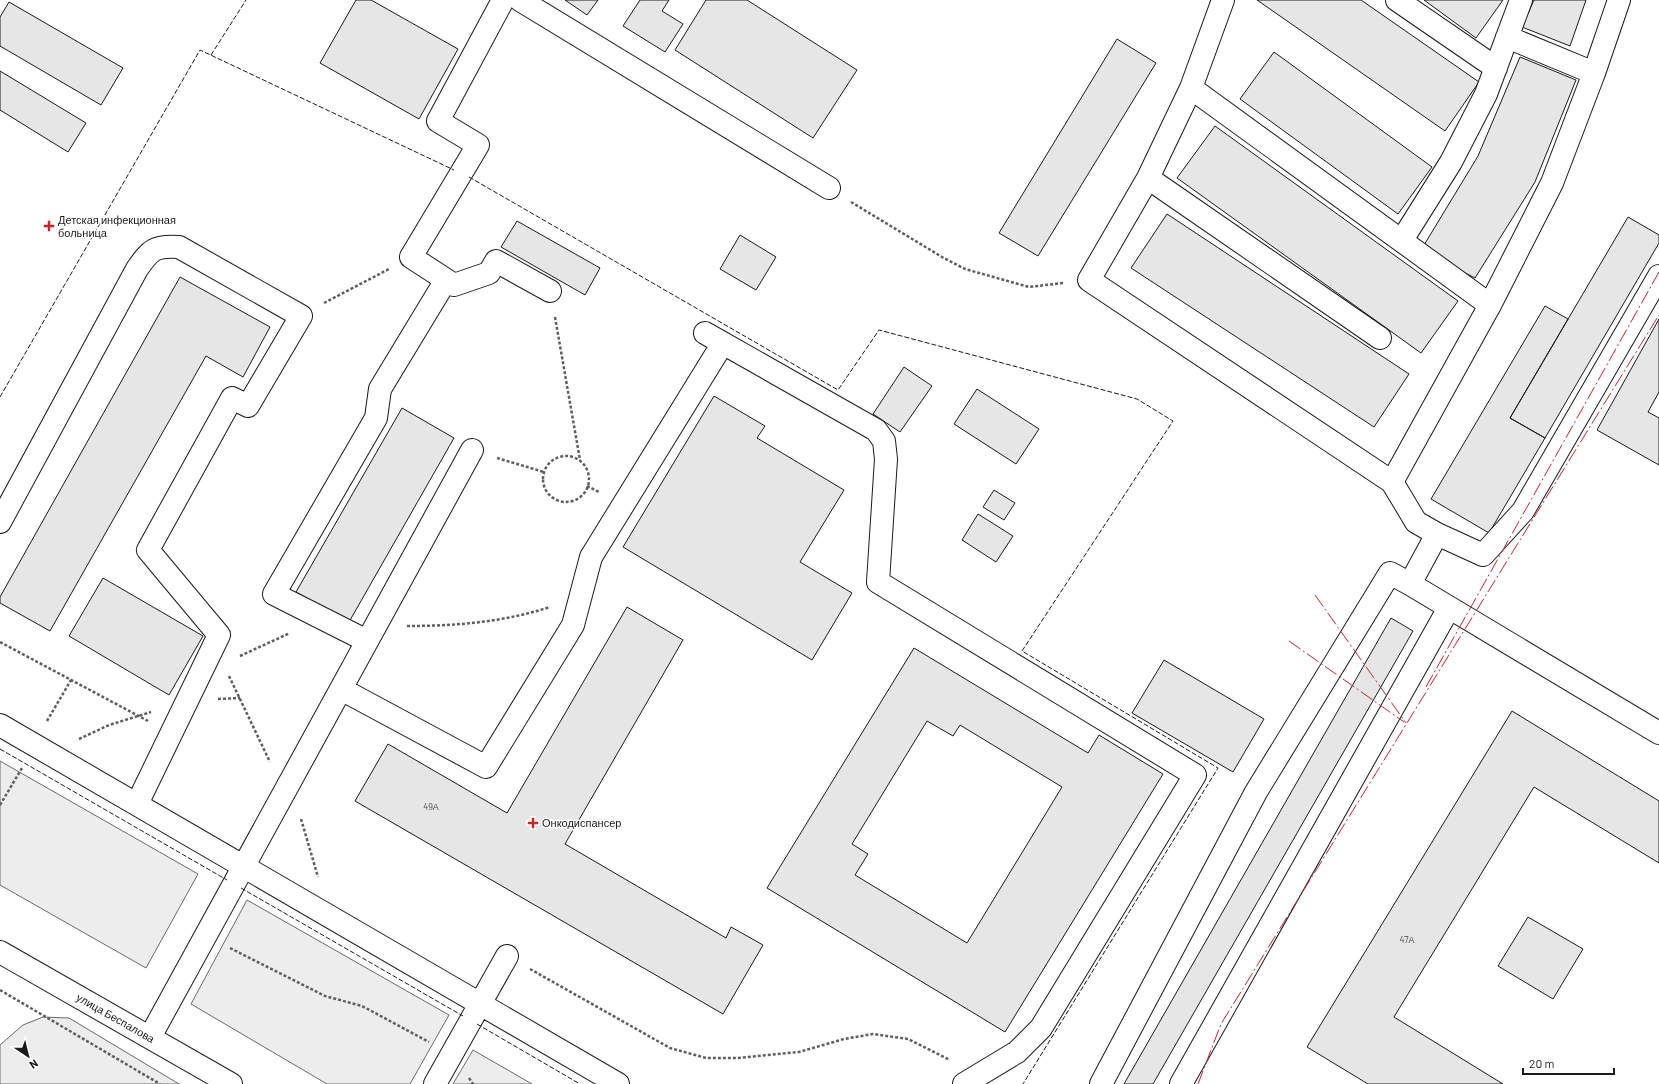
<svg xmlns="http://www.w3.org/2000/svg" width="1659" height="1084" viewBox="0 0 1659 1084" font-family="Barlow,sans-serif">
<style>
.built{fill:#ededed;stroke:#6a6a6a}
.building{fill:#e6e6e6;stroke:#1a1a1a;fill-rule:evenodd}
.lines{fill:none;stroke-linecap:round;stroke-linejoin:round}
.minor-casing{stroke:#1a1a1a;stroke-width:24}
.major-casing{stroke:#1a1a1a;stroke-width:24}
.path{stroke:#5f5f5f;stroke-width:2.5;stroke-dasharray:3 2;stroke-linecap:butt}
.minor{stroke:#fff;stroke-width:22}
.major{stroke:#fff;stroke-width:22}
.fence{stroke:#1a1a1a;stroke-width:1;stroke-dasharray:5 2;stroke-linecap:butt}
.power{stroke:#c62828;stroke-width:1;stroke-dasharray:14 3 2 3;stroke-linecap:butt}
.poi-dot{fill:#c62828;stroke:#fff;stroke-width:1.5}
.labels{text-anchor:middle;stroke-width:3;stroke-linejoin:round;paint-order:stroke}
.number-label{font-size:9px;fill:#4d4d4d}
.poi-label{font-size:11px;fill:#1a1a1a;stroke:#fff;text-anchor:start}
.street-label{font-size:11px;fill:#1a1a1a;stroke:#fff}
</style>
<rect width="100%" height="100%" fill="#fff"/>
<path class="built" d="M0,761L198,874L146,968L0,885Z
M247,900L449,1015L410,1084H327L191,1004Z
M43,1017L69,1018L179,1084H0V1045L23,1025Z
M473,1050L532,1084H453Z"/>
<path class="building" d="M356,0H371L458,49L419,119L320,63Z
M565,0H598L587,15Z
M640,0H669L662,11L683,24L665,52L623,26Z
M706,0H747L857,70L813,138L675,50Z
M1257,0H1361L1479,82L1445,131Z
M1424,0H1503L1476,38Z
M1534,0H1586L1570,46L1522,27Z
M9,2L123,68L101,105L0,46V17Z
M1117,39L1156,63L1038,256L999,233Z
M1274,52L1432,167L1398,214L1240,99Z
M1520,57L1576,80L1535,182L1475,278L1421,250L1478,156Z
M0,71L86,123L68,152L0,110Z
M1215,126L1458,301L1421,353L1177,178Z
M1167,214L1409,374L1374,427L1131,268Z
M1628,217L1659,235V243L1545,438L1510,418Z
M517,221L600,268L585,295L501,247Z
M740,235L776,257L756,290L720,269Z
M180,277L270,327L243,377L206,356L50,631L0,603V597Z
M1545,306L1568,319L1510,418L1545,438L1489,533L1431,499Z
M1659,319V392L1648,412L1659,418V465L1597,430Z
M904,367L932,386L900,432L873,414Z
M977,389L1039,429L1016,464L954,424Z
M714,396L765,426L757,438L844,490L800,562L852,593L812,660L623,547Z
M402,408L454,438L349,622L296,592Z
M994,490L1015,503L1004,520L983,507Z
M978,514L1013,536L996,562L962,540Z
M103,578L203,636L169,695L69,636Z
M627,607L683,640L565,844L726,938L731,927L763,945L723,1014L355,801L388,744L507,813Z
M1391,618L1413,631L1153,1084H1124Z
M914,648L1088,753L1099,735L1163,774L1005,1032L767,888ZM927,721L953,736L960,725L1062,787L967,943L855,875L868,854L852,844Z
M1164,660L1264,719L1233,772L1132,713Z
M1512,711L1659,801V863L1534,787L1394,1017L1503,1084H1368L1307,1047Z
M1528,917L1583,949L1553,999L1498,966Z"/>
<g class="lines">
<g class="minor-casing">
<path id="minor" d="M503,0L438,121L478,145L411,257L454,285L489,273L496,261L550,291
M520,0L829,188
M1223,0L1191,88L1148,178L1089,280L1392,482L1416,522L1437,534L1483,555L1523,511L1659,276
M1397,0L1496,68
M1507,37L1594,73
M1191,88L1490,305
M1148,178L1380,338
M1402,240L1451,162L1486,94L1521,0
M705,333L876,430L884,441L886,459L878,582L1195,775L1041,1028L1017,1052L964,1084
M1392,482L1490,305L1552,183L1594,73L1619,0
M0,522L137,269C150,250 155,245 179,247L301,316L248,406L232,398L148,550L219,635L137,804
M1410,584L1659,733
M367,641L274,594L376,418L380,389L446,280
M341,689L486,767L573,625L591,557L723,343
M0,725L618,1084
M150,1037L472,450
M435,1084L507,956
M1101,1084L1256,792L1390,573L1410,584L1437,534
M1181,1084L1449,608"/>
</g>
<g class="major-casing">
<g id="major">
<path id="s1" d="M0,952L231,1084"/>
</g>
</g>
<path class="path" d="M851,202L942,257L965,269L1029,287L1063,283
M324,303L389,269
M555,317L580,460
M543 479a23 23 0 1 1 46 0a23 23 0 1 1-46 0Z
M497,458L544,472
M587,486L599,492
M407,626C455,626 504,622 550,607
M0,642L148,721
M240,656L290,633
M229,676L270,762
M218,699L240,698
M47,721L71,680
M79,739L109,725L151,712
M0,805L22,768
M301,819L318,877
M230,948L325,996L362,1006L429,1042
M530,969L670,1048L706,1058H738L799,1052L844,1039L873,1034L908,1039L950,1060
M0,990L160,1084
M469,1078L473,1084"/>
<use href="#minor" class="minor"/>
<use href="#major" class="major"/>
<path class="fence" d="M211,55L246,0
M469,177L838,390L879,330L1137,399L1173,421L1022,651L1218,768L1023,1084
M0,397L200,50L454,170
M0,749L227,880
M241,888L463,1016
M477,1024L580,1084"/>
<path class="power" d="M1315,595L1406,723
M1289,641L1404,722
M1426,687L1659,272
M1198,1084L1221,1024L1659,315"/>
</g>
<g class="poi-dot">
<path d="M47 220h4v4h4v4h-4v4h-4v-4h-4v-4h4z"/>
<path d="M531 817h4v4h4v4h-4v4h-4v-4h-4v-4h4z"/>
</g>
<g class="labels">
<g class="number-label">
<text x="431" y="810">49А</text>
<text x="1407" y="943">47А</text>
</g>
<g class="poi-label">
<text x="58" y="224">Детская инфекционная<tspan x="58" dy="13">больница</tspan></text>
<text x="542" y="827">Онкодиспансер</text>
</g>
<g class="street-label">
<text dy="4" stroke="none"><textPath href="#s1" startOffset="133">улица Беспалова</textPath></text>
</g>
</g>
<g transform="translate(28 1056) rotate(145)" stroke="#ffffff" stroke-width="3" paint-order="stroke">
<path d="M0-3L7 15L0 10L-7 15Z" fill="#1a1a1a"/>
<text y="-6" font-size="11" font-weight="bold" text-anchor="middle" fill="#1a1a1a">N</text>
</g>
<path d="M1523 1068v6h91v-6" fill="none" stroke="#1a1a1a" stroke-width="2"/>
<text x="1529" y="1068" font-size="12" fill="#1a1a1a" stroke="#ffffff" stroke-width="3" paint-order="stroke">20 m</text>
</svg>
